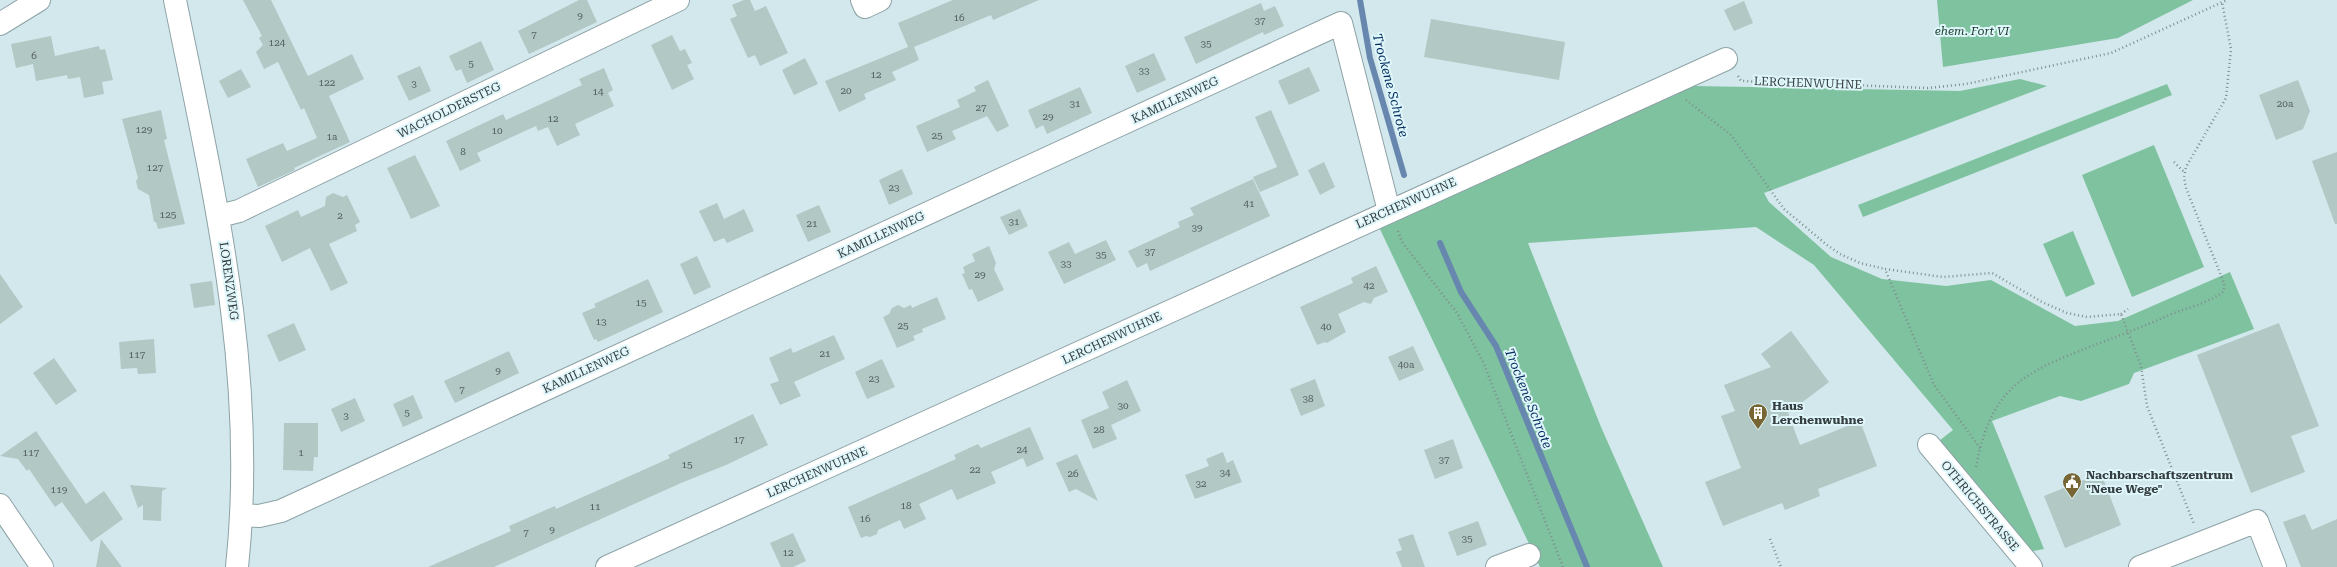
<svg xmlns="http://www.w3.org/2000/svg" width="2337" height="567" viewBox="0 0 2337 567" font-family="'Roboto Serif',serif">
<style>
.green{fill:#7fc29f}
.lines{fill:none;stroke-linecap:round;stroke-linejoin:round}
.stream{stroke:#6787af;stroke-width:6}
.building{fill:#b2c8c5}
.minor-casing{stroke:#8da2a6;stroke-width:24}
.path{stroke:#7e8d90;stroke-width:2.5;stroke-dasharray:1 3;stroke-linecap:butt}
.minor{stroke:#fff;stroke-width:22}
.labels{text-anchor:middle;stroke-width:4;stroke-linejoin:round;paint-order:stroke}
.number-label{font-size:10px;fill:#546061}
.park-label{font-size:12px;font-style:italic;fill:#193c2c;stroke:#dff6fa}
.street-label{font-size:12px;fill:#353e40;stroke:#dff6fa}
.poi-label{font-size:12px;font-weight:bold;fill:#353e40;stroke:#dff6fa;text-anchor:start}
.water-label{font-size:13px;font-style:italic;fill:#012b5d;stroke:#dff6fa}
</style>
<rect width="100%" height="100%" fill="#d2e8ec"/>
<path class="green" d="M1937,0H2193L2118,38L1943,67Z
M2020,79L2047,86L1764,193L1769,202L1831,257L1882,279L1946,286L1991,280L2075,326L2118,321L2230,272L2254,329L2134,373L2129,384L2081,401L2060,396L1992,421L2044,549L2028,552L1939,441L1953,430L1814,265L1756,227L1528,243L1601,427L1663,567H1540L1378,225L1663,93L1695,86L1960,91Z
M2167,84L2172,95L1863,217L1858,205Z
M2154,145L2204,267L2132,297L2082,175Z
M2073,231L2095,284L2066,297L2043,244Z"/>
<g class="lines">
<path class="stream" d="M1360,0L1370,58L1404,175
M1440,243L1461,292L1496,346L1587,567"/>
</g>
<path class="building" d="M243,0H271L308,76L352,54L364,79L329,96L350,142L294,168L295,170L258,187L246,159L283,143L287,151L317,138L304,108L301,110L278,62L264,69L256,52L263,45L259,38L262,36Z
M579,0H587L597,22L529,54L518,31Z
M744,0H750L755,11L766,6L788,53L760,66L755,55L748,58L730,19L737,16L732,5Z
M953,0H1039L993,20L991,15L914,47L919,60L892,72L896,80L864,94L866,99L839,112L825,81L908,47L898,23Z
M1744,1L1753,23L1734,31L1724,10Z
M1261,3L1264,11L1275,6L1284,26L1264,35L1263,32L1196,64L1184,37Z
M1431,19L1565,42L1559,80L1424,57Z
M672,35L680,51L685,49L692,63L687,65L694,79L672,90L651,45Z
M51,36L55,56L99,46L100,50L105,49L113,80L102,82L104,94L84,98L80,77L68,79L67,75L36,81L33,64L16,68L11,44Z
M481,41L494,70L467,83L461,69L456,71L449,56Z
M1154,53L1166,80L1137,93L1125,66Z
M805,58L818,84L794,95L782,70Z
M420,66L431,91L409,101L397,76Z
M1309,67L1320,91L1289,105L1278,81Z
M604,68L613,90L608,93L614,106L575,124L580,135L557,146L548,127L538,131L536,126L477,153L481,161L460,171L446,141L503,114L506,120L539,105L582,85L579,79Z
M241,69L251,87L228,98L219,81Z
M988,80L1009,126L997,132L987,116L952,131L956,139L927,152L916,126L960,107L957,100L976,91L974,87Z
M2298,80L2310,111L2303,129L2276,140L2259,95Z
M1080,87L1092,113L1047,134L1043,125L1036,129L1028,110Z
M161,110L167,139L164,140L185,224L158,229L156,222H154L149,195L138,189L136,181L138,178L122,119Z
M1271,110L1299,175L1260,192L1253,177L1277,167L1255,117Z
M2337,152V224H2335L2312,161Z
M415,155L440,206L411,219L387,168Z
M1324,162L1335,187L1320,195L1308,170Z
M902,169L913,194L889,205L879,180Z
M1253,179L1270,216L1150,271L1147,263L1137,268L1128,251L1180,227L1178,222L1194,215L1190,208Z
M333,193L343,197L347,195L360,222L355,225L357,231L329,244L348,283L331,291L310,248L282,262L265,226L298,210L301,217L325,206L326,197Z
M717,203L724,219L744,209L754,231L727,243L724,238L714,242L699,211Z
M819,205L831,232L808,242L796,215Z
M1020,209L1028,226L1009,235L1000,217Z
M1106,240L1116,260L1064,284L1048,252L1069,242L1075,254Z
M989,246L996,263L994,269L1004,290L978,302L972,289L969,290L962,274L965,273L963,267L975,261L972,254Z
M697,256L711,287L694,295L680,264Z
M1376,266L1388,292L1374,298L1371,304L1364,302L1338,314L1346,332L1327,343L1325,342L1317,345L1300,307L1353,283L1351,278Z
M0,274L23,307L0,324Z
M648,279L663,312L598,342L596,339L594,340L582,313L596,307L594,304Z
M212,281L215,305L194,308L190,284Z
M937,297L946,319L922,329L923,332L913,336L915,340L897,348L883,317L889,314L892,308L898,305L904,308L911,305L912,308Z
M294,323L306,350L279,362L267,335Z
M2279,323L2319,426L2291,436L2305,472L2251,493L2197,355Z
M1791,331L1829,382L1788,413L1800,445L1860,421L1877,466L1818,489L1820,496L1785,510L1782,503L1723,526L1705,482L1741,468L1721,416L1735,411L1724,385L1771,367L1761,354Z
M834,335L845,359L794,382L801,396L780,405L770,384L779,381L769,358L791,348L793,353Z
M154,339L156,373L138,374L137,368L121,369L119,342Z
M1413,346L1424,370L1399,381L1388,357Z
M509,351L519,373L455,403L444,381Z
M54,358L77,391L56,405L33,373Z
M882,359L895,387L867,399L855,372Z
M1315,379L1325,406L1301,416L1290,389Z
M1127,380L1141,411L1111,425L1117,439L1093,449L1081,420L1109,408L1102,392Z
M413,395L423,418L403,427L393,404Z
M355,398L365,421L341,432L331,409Z
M753,414L768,445L726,465L681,483L494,567H428L511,531L509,526L555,506L556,509L670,458L668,455Z
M284,423H318V457H314L313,471L283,470Z
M1030,427L1044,459L1027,467L1023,458L991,472L996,483L957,500L952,489L919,504L926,519L904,529L900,520L878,530L877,534L870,537L866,536L861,538L848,507L956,459L954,455L978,444L981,448Z
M36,431L86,504L104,491L123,519L91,542L62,502L55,507L29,469L27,471L18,459L0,456Z
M1453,439L1463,468L1435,479L1424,450Z
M1223,452L1227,463L1233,460L1242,482L1195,499L1185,475L1209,466L1206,459Z
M1077,454L1098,501L1076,489L1069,492L1056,463Z
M2101,473L2121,525L2065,548L2044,496Z
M130,485L167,488L162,491L161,521L143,520V505L138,508Z
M2305,514L2312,530L2337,519V567H2301L2283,522Z
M1478,521L1487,545L1457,556L1448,532Z
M793,533L806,561L793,567H781L770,543Z
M1413,534L1425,567H1402L1396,552L1402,550L1398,539Z
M101,539L122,567H96Z"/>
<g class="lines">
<g class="minor-casing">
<path id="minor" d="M175,0C213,189 258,372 237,567
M862,0L865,7L880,0
M0,24L39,0
M219,216L239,211L678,0
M1929,445L2031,567
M0,505L42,567
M241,515L259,516L281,511L1341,23L1389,211
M607,567L1726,59
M1497,567L1529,555
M2140,567L2257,521L2275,567"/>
</g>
<path class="path" d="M1738,76L1741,81L1928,88L1966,84L2111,53L2227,0
M1686,100L1731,135L1784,209L1827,245L1840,254L1860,263L1885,269
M2174,162L2184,172
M1398,231L1402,242L1457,313L1484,364L1563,567
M2121,314L2128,309
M1980,448L1934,385L1885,269L1943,277L1992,273L2042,302L2067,313L2087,317L2121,314L2141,366L2147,406L2194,524
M1976,467C1991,388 2022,373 2092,346C2119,336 2147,325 2174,313C2188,308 2213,301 2224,291V283L2186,188L2184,177L2186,167L2226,98L2231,49L2222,2
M1770,539L1781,567"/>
<use href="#minor" class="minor"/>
</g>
<defs>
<g id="building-pin" transform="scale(1)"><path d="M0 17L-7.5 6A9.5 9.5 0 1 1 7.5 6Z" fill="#776634" stroke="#dff6fa"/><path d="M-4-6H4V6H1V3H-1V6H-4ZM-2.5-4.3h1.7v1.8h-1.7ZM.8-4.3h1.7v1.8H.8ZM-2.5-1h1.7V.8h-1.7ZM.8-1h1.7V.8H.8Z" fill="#fff"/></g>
<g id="civic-pin" transform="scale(1)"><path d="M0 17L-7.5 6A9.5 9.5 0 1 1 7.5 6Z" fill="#776634" stroke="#dff6fa"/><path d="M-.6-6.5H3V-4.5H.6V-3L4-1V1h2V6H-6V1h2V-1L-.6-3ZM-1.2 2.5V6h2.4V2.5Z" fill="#fff"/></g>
</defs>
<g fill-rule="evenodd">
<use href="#building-pin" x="1758" y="413"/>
<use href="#civic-pin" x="2072" y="482"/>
</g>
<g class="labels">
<g class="number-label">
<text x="580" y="19">9</text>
<text x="959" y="21">16</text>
<text x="1260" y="24">37</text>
<text x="534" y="38">7</text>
<text x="277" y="46">124</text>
<text x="1206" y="47">35</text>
<text x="34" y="59">6</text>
<text x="471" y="67">5</text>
<text x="1144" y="74">33</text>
<text x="876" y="78">12</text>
<text x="327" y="86">122</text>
<text x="414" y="87">3</text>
<text x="846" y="94">20</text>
<text x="598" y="95">14</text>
<text x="1075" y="107">31</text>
<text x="2285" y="107">20a</text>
<text x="981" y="111">27</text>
<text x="1048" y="120">29</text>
<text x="553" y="122">12</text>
<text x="144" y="133">129</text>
<text x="497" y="134">10</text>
<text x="937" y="139">25</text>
<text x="332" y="140">1a</text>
<text x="463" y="155">8</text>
<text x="155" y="171">127</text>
<text x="894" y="191">23</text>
<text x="1249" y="207">41</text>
<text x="168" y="218">125</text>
<text x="340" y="219">2</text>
<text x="1014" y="225">31</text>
<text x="812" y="227">21</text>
<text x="1197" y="231">39</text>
<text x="1150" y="255">37</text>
<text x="1101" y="258">35</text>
<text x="1066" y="267">33</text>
<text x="980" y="278">29</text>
<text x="1369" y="289">42</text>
<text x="641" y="306">15</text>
<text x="601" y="325">13</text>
<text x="903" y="329">25</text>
<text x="1326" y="330">40</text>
<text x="825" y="357">21</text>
<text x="137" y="358">117</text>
<text x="1406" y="368">40a</text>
<text x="498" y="374">9</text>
<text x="874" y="382">23</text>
<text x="462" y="393">7</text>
<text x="1308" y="402">38</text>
<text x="1123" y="409">30</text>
<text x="407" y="416">5</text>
<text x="346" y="419">3</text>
<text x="1099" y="433">28</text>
<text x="739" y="443">17</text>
<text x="1022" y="453">24</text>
<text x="31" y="456">117</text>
<text x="301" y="456">1</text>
<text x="1444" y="463">37</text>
<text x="687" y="468">15</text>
<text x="975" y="473">22</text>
<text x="1225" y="476">34</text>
<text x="1073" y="477">26</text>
<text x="1201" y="487">32</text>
<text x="59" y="493">119</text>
<text x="906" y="509">18</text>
<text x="595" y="510">11</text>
<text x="865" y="522">16</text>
<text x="552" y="533">9</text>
<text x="526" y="536">7</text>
<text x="1467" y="542">35</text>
<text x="788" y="556">12</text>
</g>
<g class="park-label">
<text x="1972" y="35">ehem. Fort VI</text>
</g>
<g class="street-label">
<text transform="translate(1808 83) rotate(2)" y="4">LERCHENWUHNE</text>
<text transform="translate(1175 100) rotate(-25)" y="4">KAMILLENWEG</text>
<text transform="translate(449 110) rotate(-26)" y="4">WACHOLDERSTEG</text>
<text transform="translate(1406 203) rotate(-24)" y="4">LERCHENWUHNE</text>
<text transform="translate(881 235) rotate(-25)" y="4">KAMILLENWEG</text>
<text transform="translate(229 281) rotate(82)" y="4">LORENZWEG</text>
<text transform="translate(1112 338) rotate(-25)" y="4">LERCHENWUHNE</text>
<text transform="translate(586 370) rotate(-25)" y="4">KAMILLENWEG</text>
<text transform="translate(817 472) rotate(-24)" y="4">LERCHENWUHNE</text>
<text transform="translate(1980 506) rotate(50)" y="4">OTHRICHSTRASSE</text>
</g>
<g class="poi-label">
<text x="1772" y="410">Haus<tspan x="1772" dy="14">Lerchenwuhne</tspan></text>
<text x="2086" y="479">Nachbarschaftszentrum<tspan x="2086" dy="14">"Neue Wege"</tspan></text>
</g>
<g class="water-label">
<text transform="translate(1391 85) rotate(75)" y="5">Trockene Schrote</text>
<text transform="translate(1529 398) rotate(68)" y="5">Trockene Schrote</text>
</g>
</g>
</svg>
